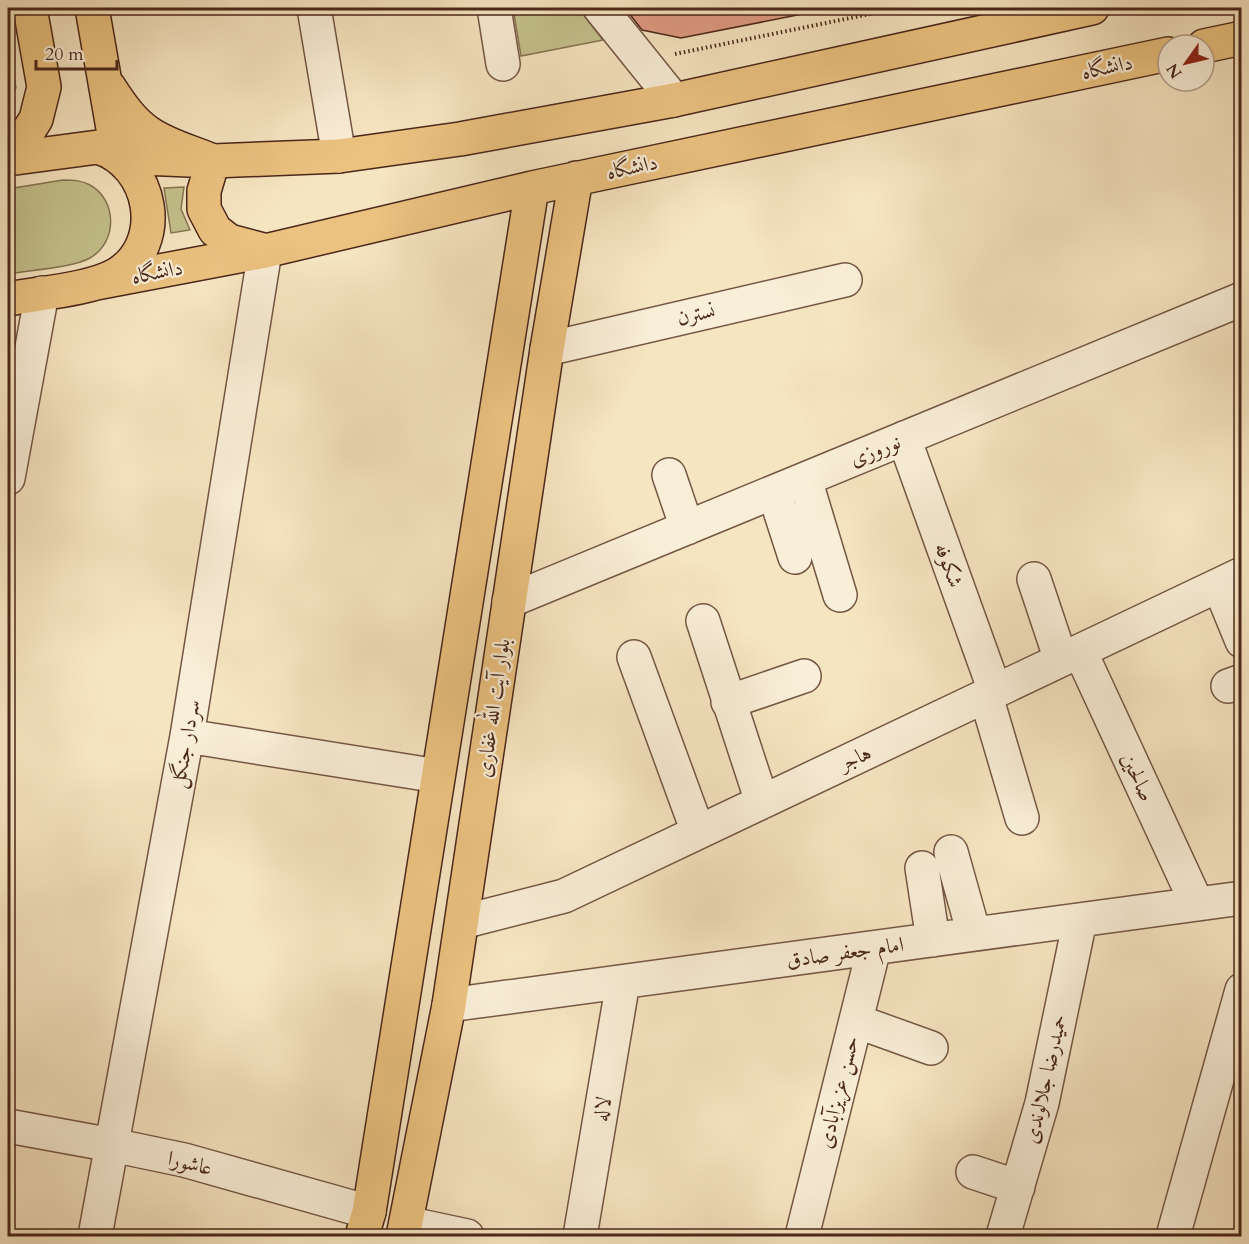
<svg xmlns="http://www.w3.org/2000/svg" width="1249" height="1244" viewBox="0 0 1249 1244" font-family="Cardo,Amiri,serif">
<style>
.green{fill:#c4c28d;stroke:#877454;stroke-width:1.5}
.building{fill:#e09b83;stroke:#4a271a;stroke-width:1.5}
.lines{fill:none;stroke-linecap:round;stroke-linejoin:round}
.minor-casing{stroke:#755644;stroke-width:36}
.major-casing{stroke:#4a271a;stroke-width:36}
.path{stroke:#4a271a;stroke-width:4;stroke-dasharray:1.5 3;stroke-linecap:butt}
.minor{stroke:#f9eed7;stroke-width:33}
.major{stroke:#ebc280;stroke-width:33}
.labels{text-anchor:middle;stroke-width:4.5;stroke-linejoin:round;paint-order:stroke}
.street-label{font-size:21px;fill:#4a271a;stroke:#f9eed7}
</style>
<rect width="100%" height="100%" fill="#f6e5c1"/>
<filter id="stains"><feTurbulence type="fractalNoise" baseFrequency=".00333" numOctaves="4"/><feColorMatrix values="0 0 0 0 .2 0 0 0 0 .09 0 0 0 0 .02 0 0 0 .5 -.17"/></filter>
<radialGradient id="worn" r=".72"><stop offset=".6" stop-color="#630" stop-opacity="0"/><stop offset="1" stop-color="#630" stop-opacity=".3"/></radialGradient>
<path class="green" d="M513,8H578L603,40L521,56Z
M8,44L16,88L8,103Z
M63,180C72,180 81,180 90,185C117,200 118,242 90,258C72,268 29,270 8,274V189Z
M184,187L181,209L190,230L171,233L164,188Z"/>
<path class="building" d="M625,8H833L681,38L642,30Z"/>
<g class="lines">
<g class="minor-casing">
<path id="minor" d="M314,8L339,156
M494,8L503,64
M600,8L674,100
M547,349L845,280
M904,438L995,691
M669,475L687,528
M8,478L42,293
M805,479L840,595
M774,492L795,557
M1034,579L1061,660
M1219,585L1242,641
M509,601L1242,299
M703,621L762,802
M1080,651L1197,904
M634,657L698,832
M1228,686L1242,681
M986,696L1022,818
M728,702L804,676
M187,736L438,776
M951,852L974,934
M922,868L933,940
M462,922L564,896L1242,574
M449,1005L1242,898
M856,1021L931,1048
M8,1126L112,1145L184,1160L369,1212
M973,1172L1018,1187
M406,1223L467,1236
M95,1236L187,736L265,251
M580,1236L623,982
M802,1236L874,948
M1003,1236L1042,1103L1080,920
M1173,1236L1242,990"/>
</g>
<g class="major-casing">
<path id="major" d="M92,8L118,157L213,161L339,156L460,139L674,100L1092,8
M1204,46L1242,38
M109,87C120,104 132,122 149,133C168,146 192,152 213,161L204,191V209L215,230L229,241L263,250
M8,159L98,147C153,164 168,244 116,275C89,290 38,293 8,299
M11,159L36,119L44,87L30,8
M96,283L265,251L532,188L1168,54
M362,1236L369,1212L532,188
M403,1236L449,1005L547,349L576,178"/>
</g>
<path class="path" d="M675,54L899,8"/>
<use href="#minor" class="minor"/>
<use href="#major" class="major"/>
</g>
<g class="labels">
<g class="street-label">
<text transform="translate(1107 67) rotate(-12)" y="7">دانشگاه</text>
<text transform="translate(632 167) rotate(-12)" y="7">دانشگاه</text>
<text transform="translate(157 272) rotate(-11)" y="7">دانشگاه</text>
<text transform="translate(696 314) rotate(-13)" y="7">نسترن</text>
<text transform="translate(875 450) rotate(-22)" y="7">نوروزی</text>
<text transform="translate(949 565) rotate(70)" y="7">شکوفه</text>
<text transform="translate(493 708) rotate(-82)" y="7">بلوار آیت الله غفاری</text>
<text transform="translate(185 744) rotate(-80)" y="7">سردار جنگل</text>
<text transform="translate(855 758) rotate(-25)" y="7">هاجر</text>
<text transform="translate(1138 777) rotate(65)" y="7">صالحین</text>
<text transform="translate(845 952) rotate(-8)" y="7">امام جعفر صادق</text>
<text transform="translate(1045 1079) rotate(-77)" y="7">حمیدرضا جلالوندی</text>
<text transform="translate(838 1092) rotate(-76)" y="7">حسن عزیزآبادی</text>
<text transform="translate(602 1109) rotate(-81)" y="7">لاله</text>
<text transform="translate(190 1163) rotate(14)" y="7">عاشورا</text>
</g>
</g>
<rect width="1249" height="1244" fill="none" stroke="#f6e5c1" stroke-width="30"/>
<rect x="9" y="9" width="1231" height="1226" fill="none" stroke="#4a271a" stroke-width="3"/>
<rect x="15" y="15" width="1219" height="1214" fill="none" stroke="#4a271a" stroke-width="1.5"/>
<g transform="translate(1186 63) rotate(236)"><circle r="28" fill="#f9eed7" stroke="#b39e8b" stroke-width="1.5"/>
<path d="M0-4.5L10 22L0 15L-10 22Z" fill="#8f2418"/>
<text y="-9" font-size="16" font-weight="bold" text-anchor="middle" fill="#4a271a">N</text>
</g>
<path d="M36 60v9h81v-9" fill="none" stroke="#4a271a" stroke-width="3"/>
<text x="45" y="60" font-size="18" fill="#4a271a" stroke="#f9eed7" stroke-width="4.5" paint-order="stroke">20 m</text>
<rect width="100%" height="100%" filter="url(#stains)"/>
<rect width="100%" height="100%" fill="url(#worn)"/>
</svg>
